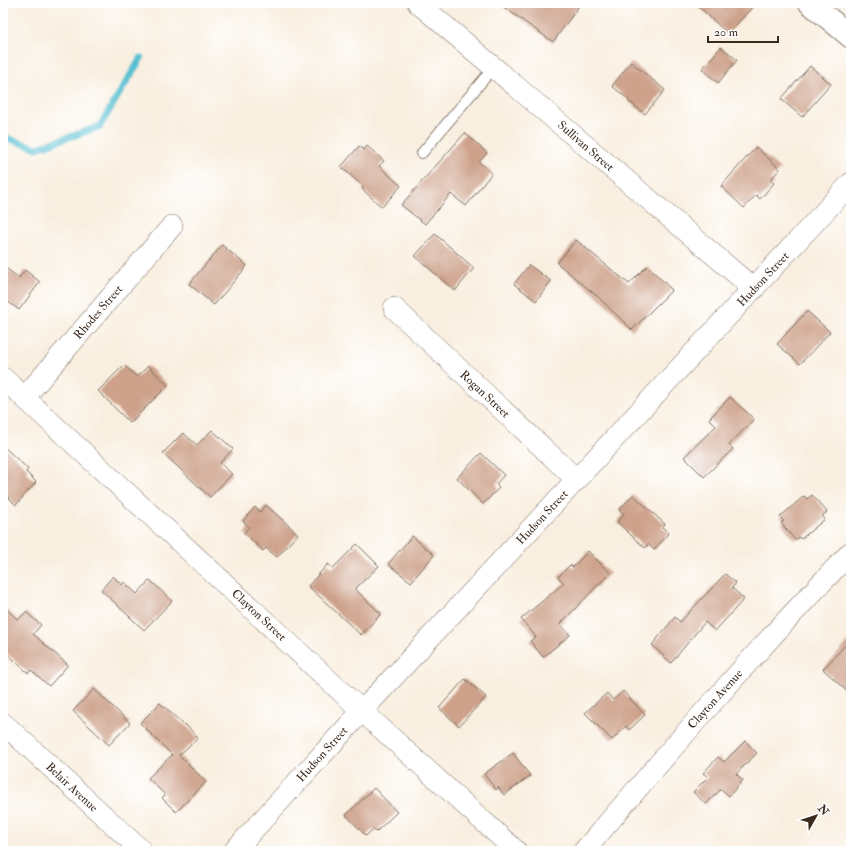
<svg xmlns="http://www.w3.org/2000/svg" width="854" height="854" viewBox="0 0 854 854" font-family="'IM FELL Double Pica',serif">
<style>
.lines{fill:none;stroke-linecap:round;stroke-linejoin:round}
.stream{stroke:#56c0d2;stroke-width:7}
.building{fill:#cda18a}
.service-casing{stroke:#7e6f62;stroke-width:12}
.minor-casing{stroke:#7e6f62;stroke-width:22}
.tertiary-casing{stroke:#7e6f62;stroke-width:24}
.service{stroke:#fff;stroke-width:10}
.minor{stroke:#fff;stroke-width:21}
.tertiary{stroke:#fff;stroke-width:22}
.labels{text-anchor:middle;stroke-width:3.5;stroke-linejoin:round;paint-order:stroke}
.street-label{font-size:12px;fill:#3b2a1e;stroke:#fff}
</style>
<rect width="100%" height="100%" fill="#fff"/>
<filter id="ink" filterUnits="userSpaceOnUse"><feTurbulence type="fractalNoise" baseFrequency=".025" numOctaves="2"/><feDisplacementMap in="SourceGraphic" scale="8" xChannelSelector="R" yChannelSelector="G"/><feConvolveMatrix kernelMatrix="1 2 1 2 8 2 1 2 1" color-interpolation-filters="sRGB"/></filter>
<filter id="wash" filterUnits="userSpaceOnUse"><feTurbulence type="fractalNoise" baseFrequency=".012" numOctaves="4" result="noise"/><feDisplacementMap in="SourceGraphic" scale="16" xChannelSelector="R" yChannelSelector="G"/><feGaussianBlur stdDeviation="0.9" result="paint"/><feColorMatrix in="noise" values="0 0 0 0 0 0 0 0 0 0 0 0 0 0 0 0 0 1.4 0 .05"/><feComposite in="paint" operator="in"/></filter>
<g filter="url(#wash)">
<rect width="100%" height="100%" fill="#f9efe0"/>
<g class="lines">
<path class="stream" d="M3,137L37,148L99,127L141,58"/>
</g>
<g id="blocks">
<path class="building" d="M498,3H581L553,42Z
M695,3H756L728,34Z
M721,47L737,60L718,83L702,69Z
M631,62L665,90L645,114L628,101L629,100L612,86Z
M810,66L831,84L802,117L781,99Z
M465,133L487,153L479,162L492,173L466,206L451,194L425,224L401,205Z
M359,146L364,150L367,146L384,161L379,166L401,186L382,207L362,189L364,187L341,167Z
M756,147L780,169L770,180L774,183L760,199L756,195L744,208L721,186Z
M435,234L474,268L455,291L415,256Z
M576,240L629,284L647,266L672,290L632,330L597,296L557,263Z
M222,245L247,266L214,305L189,284Z
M529,265L551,281L536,301L514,284Z
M3,266L19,278L25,270L40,282L19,310L3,298Z
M807,311L830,332L800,364L777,344Z
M124,365L137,377L148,366L168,385L130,423L98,391Z
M730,397L754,419L729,445L733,449L704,477L684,457L716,426L709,419Z
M212,430L233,449L220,463L232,474L210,497L163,453L183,433L197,445Z
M3,446L28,469L26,472L36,482L16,505L3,492Z
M481,453L504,475L496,484L499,488L483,504L457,478Z
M633,495L665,524L662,527L669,533L654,550L648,544L645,548L617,522L624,514L619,510Z
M812,495L827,512L822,516L825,519L801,539L799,537L795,540L781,523L784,521L780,517L804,496L807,499Z
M266,505L298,534L277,557L266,548L263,551L244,533L249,527L243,521L255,507L260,512Z
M412,536L434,555L411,582L388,564Z
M357,544L379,566L355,589L381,614L361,635L308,586L328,564L333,568Z
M588,551L610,573L560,624L570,635L543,657L530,641L536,637L521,619L564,583L558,577L570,565L573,567Z
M725,574L736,583L732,588L744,599L715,631L705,622L671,663L652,645L675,617L680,622Z
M113,576L122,585L124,582L137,594L150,580L172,601L144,630L101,590Z
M3,606L18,620L26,612L41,625L33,634L68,665L49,686L31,670L28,673L3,650Z
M851,639V695L823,669Z
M465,679L486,697L459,726L439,708Z
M94,689L130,723L109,745L73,711Z
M623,691L645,715L629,730L626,726L612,740L585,713L607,693L613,700Z
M160,703L184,725L185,724L198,738L179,755L206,782L176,812L162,798L165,795L148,778L172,755L140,723Z
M745,741L757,753L736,774L743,780L729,796L721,789L706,804L693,792L708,777L703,773L718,757L724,762Z
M513,753L530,776L504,795L498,787L496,790L484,774Z
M374,788L397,812L376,832L373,829L366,836L346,815Z"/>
</g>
</g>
<g filter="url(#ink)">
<use href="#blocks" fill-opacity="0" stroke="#7e6f62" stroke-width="1"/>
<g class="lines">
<g class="service-casing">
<path id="service" d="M422,153L494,67"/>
</g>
<g class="minor-casing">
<path id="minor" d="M418,3L754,289
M394,308L577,480
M3,378L362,711L516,851
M24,398L172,226
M3,723L142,851
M234,851L362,711L851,183
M584,851C671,749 758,648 851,552"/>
</g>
<g class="tertiary-casing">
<path id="tertiary" d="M810,3L851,37"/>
</g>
<use href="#service" class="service"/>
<use href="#minor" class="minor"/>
<use href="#tertiary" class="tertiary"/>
</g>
</g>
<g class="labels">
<g class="street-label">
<text transform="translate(586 146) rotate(41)" y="4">Sullivan Street</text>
<text transform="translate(763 279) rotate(-47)" y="4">Hudson Street</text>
<text transform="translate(98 312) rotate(-49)" y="4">Rhodes Street</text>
<text transform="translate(485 394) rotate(43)" y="4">Rogan Street</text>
<text transform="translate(542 517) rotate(-47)" y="4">Hudson Street</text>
<text transform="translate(259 615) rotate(43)" y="4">Clayton Street</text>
<text transform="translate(715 699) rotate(-48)" y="4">Clayton Avenue</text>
<text transform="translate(322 754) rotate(-48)" y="4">Hudson Street</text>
<text transform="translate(72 787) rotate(43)" y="4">Belair Avenue</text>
</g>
</g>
<rect width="854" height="854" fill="none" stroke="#fff" stroke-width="16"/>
<g transform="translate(816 816) rotate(51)" stroke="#ffffff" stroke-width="3" paint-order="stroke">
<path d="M0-3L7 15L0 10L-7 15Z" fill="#3b2a1e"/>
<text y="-6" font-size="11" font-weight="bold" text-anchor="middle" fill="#3b2a1e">N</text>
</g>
<path d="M708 36v6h70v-6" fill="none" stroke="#3b2a1e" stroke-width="2"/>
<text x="714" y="36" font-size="12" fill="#3b2a1e" stroke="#ffffff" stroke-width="3" paint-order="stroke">20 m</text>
</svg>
